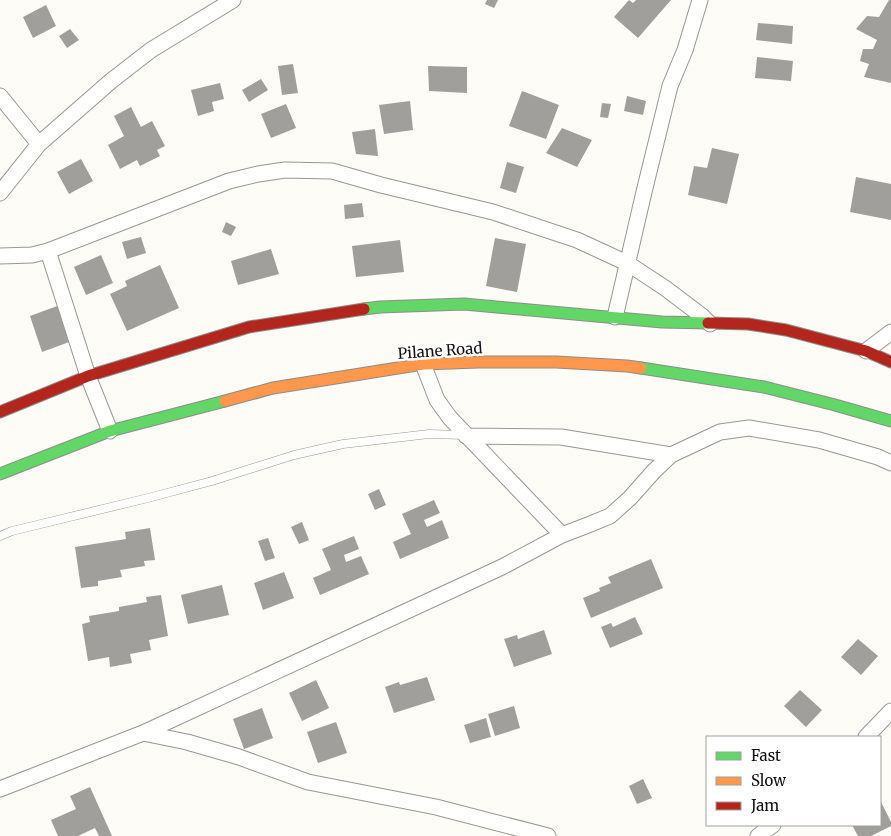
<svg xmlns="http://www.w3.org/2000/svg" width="891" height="836" viewBox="0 0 891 836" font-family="Merriweather,serif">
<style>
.building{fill:#a19f9c}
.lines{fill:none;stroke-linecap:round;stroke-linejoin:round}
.lane-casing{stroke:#979795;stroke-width:9}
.street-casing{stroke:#979795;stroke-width:17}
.fast-casing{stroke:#8e8d8b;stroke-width:13}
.slow-casing{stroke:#8e8d8b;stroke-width:13}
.jam-casing{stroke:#8e8d8b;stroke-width:13}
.lane{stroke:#fffffe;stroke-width:8}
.street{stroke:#fffffe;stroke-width:15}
.fast{stroke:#63d668;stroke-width:11}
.slow{stroke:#ff974d;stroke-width:11}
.jam{stroke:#b3261e;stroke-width:11}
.labels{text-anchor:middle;stroke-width:5;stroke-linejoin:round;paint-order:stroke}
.street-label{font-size:15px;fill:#111;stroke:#fff}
</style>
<rect width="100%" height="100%" fill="#fdfcf7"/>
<path class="building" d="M487,0H498L494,8L485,4Z
M629,0L633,3L636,0H671L638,38L614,17Z
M889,0H891V83L864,77L869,64L860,61L863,49H873L877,40L856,29L867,16L879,17Z
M46,5L56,26L33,38L23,17Z
M758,23L793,26L792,44L756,40Z
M70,29L79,40L67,48L59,36Z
M757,57L793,61L791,81L755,78Z
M293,64L298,93L282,95L278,66Z
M428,66L467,67V93L429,91Z
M261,79L268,90L249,102L242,90Z
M220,83L224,99L212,102L214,111L198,116L191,90Z
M522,91L559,105L546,139L509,126Z
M627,96L646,101L643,115L624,111Z
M410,101L413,130L384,134L379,105Z
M602,103L611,104L608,118L600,117Z
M286,104L296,128L271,138L261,114Z
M131,107L141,127L152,121L165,146L157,150L160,156L140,166L137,160L120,169L108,145L124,136L114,116Z
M562,128L592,140L577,167L546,153Z
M375,129L378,156L356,154L352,132Z
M712,148L739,154L727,204L688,195L694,166L707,168Z
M81,159L93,181L69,194L57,172Z
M507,162L524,167L516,193L500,188Z
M856,177L891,184V220L850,212Z
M362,203L364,217L345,219L344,205Z
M226,222L236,227L231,236L222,232Z
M141,237L146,253L127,259L122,242Z
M495,238L526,244L517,292L486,286Z
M400,240L404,272L356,277L352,246Z
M271,249L279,274L238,285L231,261Z
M101,255L113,283L86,295L74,267Z
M160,265L179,308L127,331L110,294L127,286L125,281Z
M60,305L72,341L42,352L30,316Z
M379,489L386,505L375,510L368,494Z
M434,500L440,513L424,520L427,527L442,520L449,538L400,559L393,542L411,534L402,514Z
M302,522L309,540L299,544L291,527Z
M150,528L155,560L144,561L145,566L120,570L122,577L98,581V586L81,588L75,547L126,539L125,532Z
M354,536L359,549L344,555L346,562L361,556L369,574L320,595L313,578L331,570L322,549Z
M268,538L275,558L265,561L258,541Z
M651,559L663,588L591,618L583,598L600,591L599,588L611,583L608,577Z
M284,572L294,598L263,610L254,583Z
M222,585L229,615L188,624L181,595Z
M161,595L168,636L149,640L151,650L130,654L132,663L110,667L109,657L88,661L82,624L90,622L89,616L119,611V607L147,602L146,597Z
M635,617L643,634L610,648L601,627L611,623L613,627Z
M544,630L552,654L514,667L504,639L517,635L518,639Z
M858,639L878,656L861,675L841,657Z
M427,677L435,700L394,713L385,687L399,682L400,685Z
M316,680L329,708L302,721L289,693Z
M800,690L822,710L806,727L784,706Z
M514,706L520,728L495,736L488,714Z
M262,708L273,738L244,749L233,719Z
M486,718L491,737L470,743L464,725Z
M336,722L347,753L318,763L307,732Z
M643,779L652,798L637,804L629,786Z
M90,787L112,836H99L95,828L78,836H58L51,820L76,809L70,796Z
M880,800L891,822V826L871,836H858L852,825H880Z"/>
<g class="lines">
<g class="lane-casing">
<path id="lane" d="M0,536L12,531L148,498L212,481L294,455L343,444L429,434L464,435"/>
</g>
<g class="street-casing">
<path id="street" d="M0,96L39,144
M0,193L39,144L111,81L151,50L233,0
M48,251L88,376L110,431
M0,256L32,255L48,251L229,181L258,174L285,170L332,171L381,185L493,212L577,240L627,263L665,288L702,316L710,324
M615,317L644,192L670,86L685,50L700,0
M866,351L891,332
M466,436L561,437L671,455
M562,535L588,525L610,516L630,498L654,471L671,455L720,432L749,428L819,440L878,457L891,463
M143,733L502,567L562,535L450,418L437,400L423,364
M866,737L891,711
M0,789L143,733L187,742L239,757L308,782L436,807L548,836
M758,836L773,825"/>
</g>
<g class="fast-casing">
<path id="fast" d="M364,309L380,307L464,304L662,322L708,323
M641,368L764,387L835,405L891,421
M0,474L110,431L225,401"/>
</g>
<g class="slow-casing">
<path id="slow" d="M225,401L273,388L423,364L479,362H556L627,366L641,368"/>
</g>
<g class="jam-casing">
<path id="jam" d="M708,323L748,324L786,330L866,351L891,362
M0,412L88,376L249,327L364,309"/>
</g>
<use href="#lane" class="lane"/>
<use href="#street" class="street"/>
<use href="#fast" class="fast"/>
<use href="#slow" class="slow"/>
<use href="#jam" class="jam"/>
</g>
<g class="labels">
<g class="street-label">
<text transform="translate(440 351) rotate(-4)" y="5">Pilane Road</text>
</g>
</g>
<rect x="706" y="736" width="175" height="90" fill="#ffffff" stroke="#a0a0a0"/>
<rect x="716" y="752" width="25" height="8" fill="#63d668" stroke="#a0a0a0"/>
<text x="751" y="761" font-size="15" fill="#111111">Fast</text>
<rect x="716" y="777" width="25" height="8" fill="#ff974d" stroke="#a0a0a0"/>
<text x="751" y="786" font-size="15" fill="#111111">Slow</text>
<rect x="716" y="802" width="25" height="8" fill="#b3261e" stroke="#a0a0a0"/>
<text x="751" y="811" font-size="15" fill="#111111">Jam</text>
</svg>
